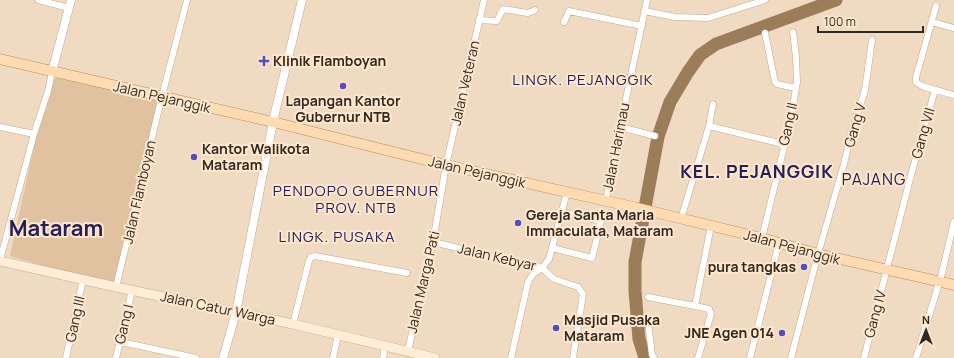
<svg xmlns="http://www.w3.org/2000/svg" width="954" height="358" viewBox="0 0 954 358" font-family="Manrope,sans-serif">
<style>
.green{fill:#e0c2a0}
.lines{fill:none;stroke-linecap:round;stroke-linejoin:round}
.river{stroke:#9c7d5a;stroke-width:13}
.minor-casing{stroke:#c0ab93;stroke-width:7}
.tertiary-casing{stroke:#c0ab93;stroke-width:9}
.secondary-casing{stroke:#c0ab93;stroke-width:10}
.primary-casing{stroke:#b78d5c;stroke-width:11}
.minor{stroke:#fff;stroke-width:6}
.tertiary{stroke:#fff;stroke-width:8}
.secondary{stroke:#ffedd8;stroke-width:9}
.primary{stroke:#ffdbb1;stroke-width:10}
.poi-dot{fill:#534dc4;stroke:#fee7ce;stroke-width:1.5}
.labels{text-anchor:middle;stroke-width:4;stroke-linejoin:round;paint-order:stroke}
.poi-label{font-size:14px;font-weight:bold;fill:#31281f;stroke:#fee7ce;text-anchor:start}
.street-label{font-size:14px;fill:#31281f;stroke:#fee7ce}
.neighbourhood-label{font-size:15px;letter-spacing:1px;fill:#222059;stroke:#fee7ce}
.quarter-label{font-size:16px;letter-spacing:1px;fill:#222059;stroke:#fee7ce}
.district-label{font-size:18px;font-weight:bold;letter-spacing:1px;fill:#222059;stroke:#fee7ce}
.town-label{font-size:22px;font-weight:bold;fill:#222059;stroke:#fee7ce}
</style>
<rect width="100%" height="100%" fill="#f1dac2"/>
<path class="green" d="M49,78L56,79L57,78L161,98L116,287L10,256Z"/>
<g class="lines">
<path class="river" d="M645,358L639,339L635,291V262L658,137L670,102L688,72L700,55L716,44L836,0"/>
<g class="minor-casing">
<path id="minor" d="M38,0L69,8
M936,6L916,77V82L922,86L954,95
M644,11L675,17L708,18L765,0
M479,20L497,21L503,9L528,13L535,10
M564,22L569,11L642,26
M932,22L954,28
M765,33L775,82L777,84L796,88
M709,126L779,143L783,146
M0,127L34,134
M620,127L655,136
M606,201L620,127L647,0
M681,219L709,126L713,104
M762,238L791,118L797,82L796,57L793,32
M433,242L542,268L554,279L578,287L583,294L573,358
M552,248L592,258L601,221L562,212
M0,260L34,134L48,91L52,72
M116,287L162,96L187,0
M648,297L695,306
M648,322L652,355L654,358
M293,324L309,261L311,257L315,256L407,273
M121,342L196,358
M408,351L433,242L446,165L484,0
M66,358L83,279
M116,358L132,290
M333,358L338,335
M383,358L385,346
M511,358L528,282L533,274L542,268L549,259L567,192
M698,358L711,314L709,309L695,306L711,226
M750,358L779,243
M791,358L818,254L844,164L851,134L865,90L872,40
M864,358L911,175L935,90
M916,358L941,277L954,222"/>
</g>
<g class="tertiary-casing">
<path id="tertiary" d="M52,72L71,0
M223,358L236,312L274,117L302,0"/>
</g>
<g class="secondary-casing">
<path id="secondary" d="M0,261L116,287L293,324L435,358"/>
</g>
<g class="primary-casing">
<path id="primary" d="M0,59L273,122L446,165L629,206L762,238L818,254L954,285"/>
</g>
<use href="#minor" class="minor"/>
<use href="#tertiary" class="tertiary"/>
<use href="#secondary" class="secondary"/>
<use href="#primary" class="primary"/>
</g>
<g class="poi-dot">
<path d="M262 55h4v4h4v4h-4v4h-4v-4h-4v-4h4z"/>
<circle cx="343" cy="86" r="4"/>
<circle cx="194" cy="157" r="4"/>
<circle cx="518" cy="223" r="4"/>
<circle cx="804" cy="267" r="4"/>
<circle cx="556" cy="328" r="4"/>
<circle cx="782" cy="333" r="4"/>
</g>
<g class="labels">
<g class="poi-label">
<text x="273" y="66">Klinik Flamboyan</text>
<text x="343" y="106" text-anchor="middle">Lapangan Kantor<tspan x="343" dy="16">Gubernur NTB</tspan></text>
<text x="202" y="154">Kantor Walikota<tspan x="202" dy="16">Mataram</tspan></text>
<text x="526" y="220">Gereja Santa Maria<tspan x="526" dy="16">Immaculata, Mataram</tspan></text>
<text x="796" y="272" text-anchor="end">pura tangkas</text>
<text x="564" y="325">Masjid Pusaka<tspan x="564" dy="16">Mataram</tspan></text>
<text x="774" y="338" text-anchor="end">JNE Agen 014</text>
</g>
<g class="street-label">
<text transform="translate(465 83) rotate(-77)" y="5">Jalan Veteran</text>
<text transform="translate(162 97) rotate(13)" y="5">Jalan Pejanggik</text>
<text transform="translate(788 124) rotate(-78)" y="5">Gang II</text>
<text transform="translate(855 125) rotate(-74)" y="5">Gang V</text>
<text transform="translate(923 133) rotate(-74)" y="5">Gang VII</text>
<text transform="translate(616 147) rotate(-79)" y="5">Jalan Harimau</text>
<text transform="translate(477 172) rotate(13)" y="5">Jalan Pejanggik</text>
<text transform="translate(139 192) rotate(-77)" y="5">Jalan Flamboyan</text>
<text transform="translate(792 247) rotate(15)" y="5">Jalan Pejanggik</text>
<text transform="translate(497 257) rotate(13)" y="5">Jalan Kebyar</text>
<text transform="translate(423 282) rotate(-77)" y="5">Jalan Marga Pati</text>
<text transform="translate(218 308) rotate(12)" y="5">Jalan Catur Warga</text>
<text transform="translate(875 314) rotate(-75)" y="5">Gang IV</text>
<text transform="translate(75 319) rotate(-78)" y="5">Gang III</text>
<text transform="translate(124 324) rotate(-77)" y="5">Gang I</text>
</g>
<g class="neighbourhood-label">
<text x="583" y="85">LINGK. PEJANGGIK</text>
<text x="356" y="196">PENDOPO GUBERNUR<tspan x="356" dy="17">PROV. NTB</tspan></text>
<text x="337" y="242">LINGK. PUSAKA</text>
</g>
<g class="quarter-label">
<text x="874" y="185">PAJANG</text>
</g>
<g class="district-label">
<text x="757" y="178">KEL. PEJANGGIK</text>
</g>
<g class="town-label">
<text x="56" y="236">Mataram</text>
</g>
</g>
<g transform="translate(926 330)" stroke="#fee7ce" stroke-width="3" paint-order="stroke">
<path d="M0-3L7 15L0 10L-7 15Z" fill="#31281f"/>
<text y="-6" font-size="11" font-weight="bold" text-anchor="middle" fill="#31281f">N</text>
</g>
<path d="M818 26v6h105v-6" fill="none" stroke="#31281f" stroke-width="2"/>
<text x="824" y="26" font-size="12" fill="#31281f" stroke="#fee7ce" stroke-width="3" paint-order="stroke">100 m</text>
</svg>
